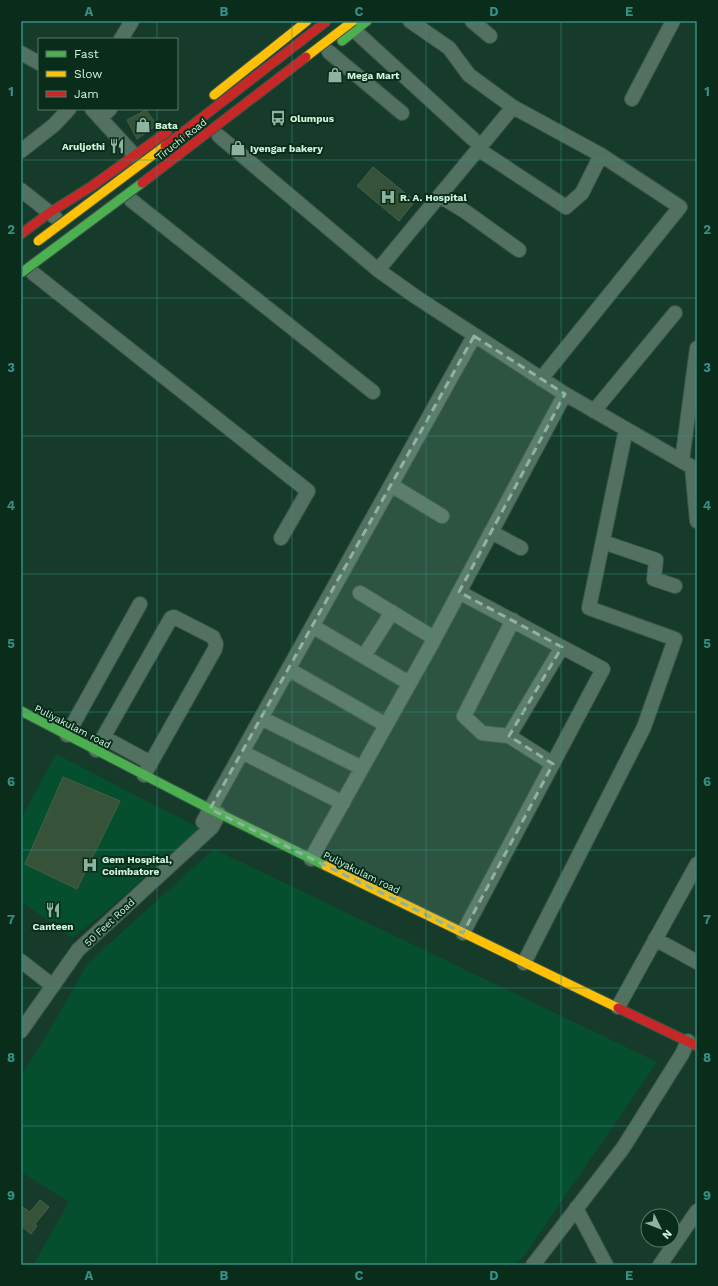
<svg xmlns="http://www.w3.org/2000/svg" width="718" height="1286" viewBox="0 0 718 1286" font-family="'Work Sans',sans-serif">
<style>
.built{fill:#064f2e}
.building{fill:#365238;stroke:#455f4b}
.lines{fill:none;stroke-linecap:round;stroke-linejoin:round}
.street-casing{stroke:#385446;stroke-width:16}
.fast-casing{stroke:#385446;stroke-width:11}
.slow-casing{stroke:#385446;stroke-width:11}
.jam-casing{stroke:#385446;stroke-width:11}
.street{stroke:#527161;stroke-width:14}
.fast{stroke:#4caf50;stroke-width:9}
.slow{stroke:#ffc107;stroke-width:9}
.jam{stroke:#c62828;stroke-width:9}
.fast-bridge-casing{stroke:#385446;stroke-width:11;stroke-linecap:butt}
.slow-bridge-casing{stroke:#385446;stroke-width:11;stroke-linecap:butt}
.jam-bridge-casing{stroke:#385446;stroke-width:11;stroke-linecap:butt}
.fast-bridge{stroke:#4caf50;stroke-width:9}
.slow-bridge{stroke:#ffc107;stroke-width:9}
.jam-bridge{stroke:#c62828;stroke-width:9}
.marked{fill:#8eb39e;fill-opacity:0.2;stroke:#8eb39e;stroke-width:3;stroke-dasharray:8 5;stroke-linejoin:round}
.grid{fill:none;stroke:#358f84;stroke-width:1;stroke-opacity:0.55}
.labels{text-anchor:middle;stroke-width:4;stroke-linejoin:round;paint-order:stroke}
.poi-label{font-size:10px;font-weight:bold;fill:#cef4dc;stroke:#0a2c1a;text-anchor:start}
.street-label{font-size:10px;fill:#cef4dc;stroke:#0a2c1a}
.neatline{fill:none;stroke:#358f84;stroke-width:1.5}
.grid-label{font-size:13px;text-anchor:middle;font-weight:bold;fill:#358f84}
</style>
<rect width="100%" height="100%" fill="#163b2a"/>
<path class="built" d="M56,754L201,829L105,912L72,938L21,901V819Z
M214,849L657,1062L524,1256L516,1265H33L69,1202L21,1172V1076L48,1033L88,963Z"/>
<path class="building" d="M146,110L157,125L137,139L127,120Z
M373,167L415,201L399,221L357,186Z
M63,777L120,801L77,889L25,864Z
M40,1200L49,1207L35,1224L37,1226L31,1234L21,1226V1206L30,1212Z"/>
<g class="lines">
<g class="street-casing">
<path id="street" d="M410,21L449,48L469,75L513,107L601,155L680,207L541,379
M472,21L490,36
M355,31L473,139
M121,39L132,21
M329,52L402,113
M21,53L39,63
M632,99L673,21
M92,109L135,156
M100,118L110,109
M219,136L378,270L416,297L565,394L692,467L697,521
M478,149L566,207L582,193L601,155
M21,151L54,125L69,109
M21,190L55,217
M440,196L466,212L519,250
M131,200L373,392
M378,270L513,107
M33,273L308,491L281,538
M594,411L675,313
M682,461L697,348
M391,485L442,516
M491,532L521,548
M603,542L656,560L654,579L675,586
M459,592L603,669L463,933
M360,593L434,638
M513,620L464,716L482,733L509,736L553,764
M312,626L409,683
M364,656L392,612
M288,669L386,725
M261,718L362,768
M67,735L140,604
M509,736L562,647
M103,737L151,763
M96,750L171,618L174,617L213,637L216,644L215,649L144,775
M242,752L343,803
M203,822L474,336
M311,859L431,645L565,394
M655,939L697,962
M21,961L53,986
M524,963L644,727L675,639L589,608L626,429
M618,1007L697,864
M21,1031L78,950L212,827L219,814
M576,1208L606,1265
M533,1265L623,1148L682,1054L688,1041
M660,1265L697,1211"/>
</g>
<g class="fast-casing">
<path id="fast" d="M342,41L367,21
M21,711L210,809L326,866"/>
</g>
<g class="slow-casing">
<path id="slow" d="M214,95L307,21
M326,866L618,1008"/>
</g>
<g class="jam-casing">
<path id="jam" d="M21,234L49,213L92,186L167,132
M618,1008L697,1046"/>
</g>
<use href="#street" class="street"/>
<use href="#fast" class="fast"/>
<use href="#slow" class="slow"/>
<use href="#jam" class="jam"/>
<g class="fast-bridge-casing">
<path id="fast-bridge" d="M21,273L142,183"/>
</g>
<g class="slow-bridge-casing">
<path id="slow-bridge" d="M306,57L353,21
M38,241L165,146"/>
</g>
<g class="jam-bridge-casing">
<path id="jam-bridge" d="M165,146L327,21
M142,183L306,57"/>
</g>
<use href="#fast-bridge" class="fast-bridge"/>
<use href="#slow-bridge" class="slow-bridge"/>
<use href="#jam-bridge" class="jam-bridge"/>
</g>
<path class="marked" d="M474,336L565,394L459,592L562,647L509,736L553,764L463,933L210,809Z"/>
<path class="grid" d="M157,21V39M292,21V1265M426,21V1265M561,21V1265M157,109V1265M21,160H697M21,298H697M21,436H697M21,574H697M21,712H697M21,850H697M21,988H697M21,1126H697"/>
<defs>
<g id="shop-bare" transform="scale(1.2)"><path d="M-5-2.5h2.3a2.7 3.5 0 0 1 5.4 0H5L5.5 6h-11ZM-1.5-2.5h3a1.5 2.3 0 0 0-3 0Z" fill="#8eb39e" stroke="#0a2c1a" stroke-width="2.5" paint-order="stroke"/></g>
<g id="bus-bare" transform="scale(1.2)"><path d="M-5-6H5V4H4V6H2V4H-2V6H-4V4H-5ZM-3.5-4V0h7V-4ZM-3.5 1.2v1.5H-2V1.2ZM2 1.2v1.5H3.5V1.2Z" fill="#8eb39e" stroke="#0a2c1a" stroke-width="2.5" paint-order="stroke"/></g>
<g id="restaurant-bare" transform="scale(1.2)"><path d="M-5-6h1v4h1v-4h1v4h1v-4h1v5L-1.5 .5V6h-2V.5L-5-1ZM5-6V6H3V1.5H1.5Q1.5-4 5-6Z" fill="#8eb39e" stroke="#0a2c1a" stroke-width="2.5" paint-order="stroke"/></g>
<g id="hospital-bare" transform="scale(1.2)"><path d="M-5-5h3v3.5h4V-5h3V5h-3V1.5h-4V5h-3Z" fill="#8eb39e" stroke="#0a2c1a" stroke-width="2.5" paint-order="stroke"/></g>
</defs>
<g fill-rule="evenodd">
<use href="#shop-bare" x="335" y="75"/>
<use href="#bus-bare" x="278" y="118"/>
<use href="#shop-bare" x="143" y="125"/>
<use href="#restaurant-bare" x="117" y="146"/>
<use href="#shop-bare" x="238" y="148"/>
<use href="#hospital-bare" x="388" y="197"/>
<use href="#hospital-bare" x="90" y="865"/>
<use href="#restaurant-bare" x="53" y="910"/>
</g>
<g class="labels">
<g class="poi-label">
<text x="347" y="79">Mega Mart</text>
<text x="290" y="122">Olumpus</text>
<text x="155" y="129">Bata</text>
<text x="105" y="150" text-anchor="end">Aruljothi</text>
<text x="250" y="152">Iyengar bakery</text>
<text x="400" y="201">R. A. Hospital</text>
<text x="102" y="863">Gem Hospital,<tspan x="102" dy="12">Coimbatore</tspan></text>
<text x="53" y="930" text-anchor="middle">Canteen</text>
</g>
<g class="street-label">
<text transform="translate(181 139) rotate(-38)" y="4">Tiruchi Road</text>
<text transform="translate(73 726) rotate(27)" y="4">Puliyakulam road</text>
<text transform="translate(362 872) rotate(26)" y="4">Puliyakulam road</text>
<text transform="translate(109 922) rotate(-43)" y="4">50 Feet Road</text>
</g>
</g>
<rect width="718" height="1286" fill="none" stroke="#0a2c1a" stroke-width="44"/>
<rect x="38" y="38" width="140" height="72" fill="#0a2c1a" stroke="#587c68"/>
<rect x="46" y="51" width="20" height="6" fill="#4caf50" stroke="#587c68"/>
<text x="74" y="58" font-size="12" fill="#cef4dc">Fast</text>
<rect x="46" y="71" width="20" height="6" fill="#ffc107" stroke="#587c68"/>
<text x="74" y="78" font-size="12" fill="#cef4dc">Slow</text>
<rect x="46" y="91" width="20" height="6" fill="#c62828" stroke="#587c68"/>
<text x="74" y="98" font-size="12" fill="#cef4dc">Jam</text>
<g transform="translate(660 1228) rotate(133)"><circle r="19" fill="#0a2c1a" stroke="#587c68"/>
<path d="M0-3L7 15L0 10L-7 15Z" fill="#8eb39e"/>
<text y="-6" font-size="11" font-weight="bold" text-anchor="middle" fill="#cef4dc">N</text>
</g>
<rect x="22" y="22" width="674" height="1242" class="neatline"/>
<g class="grid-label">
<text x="89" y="16">A</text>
<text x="224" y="16">B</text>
<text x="359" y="16">C</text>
<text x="494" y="16">D</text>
<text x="629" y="16">E</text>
<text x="11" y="96">1</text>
<text x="707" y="96">1</text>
<text x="11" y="234">2</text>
<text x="707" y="234">2</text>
<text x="11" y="372">3</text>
<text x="707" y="372">3</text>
<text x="11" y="510">4</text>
<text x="707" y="510">4</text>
<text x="11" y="648">5</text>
<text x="707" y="648">5</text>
<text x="11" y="786">6</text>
<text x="707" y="786">6</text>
<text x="11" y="924">7</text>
<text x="707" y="924">7</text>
<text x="11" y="1062">8</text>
<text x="707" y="1062">8</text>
<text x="11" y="1200">9</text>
<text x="707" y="1200">9</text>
<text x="89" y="1280">A</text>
<text x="224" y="1280">B</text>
<text x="359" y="1280">C</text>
<text x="494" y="1280">D</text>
<text x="629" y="1280">E</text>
</g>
</svg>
